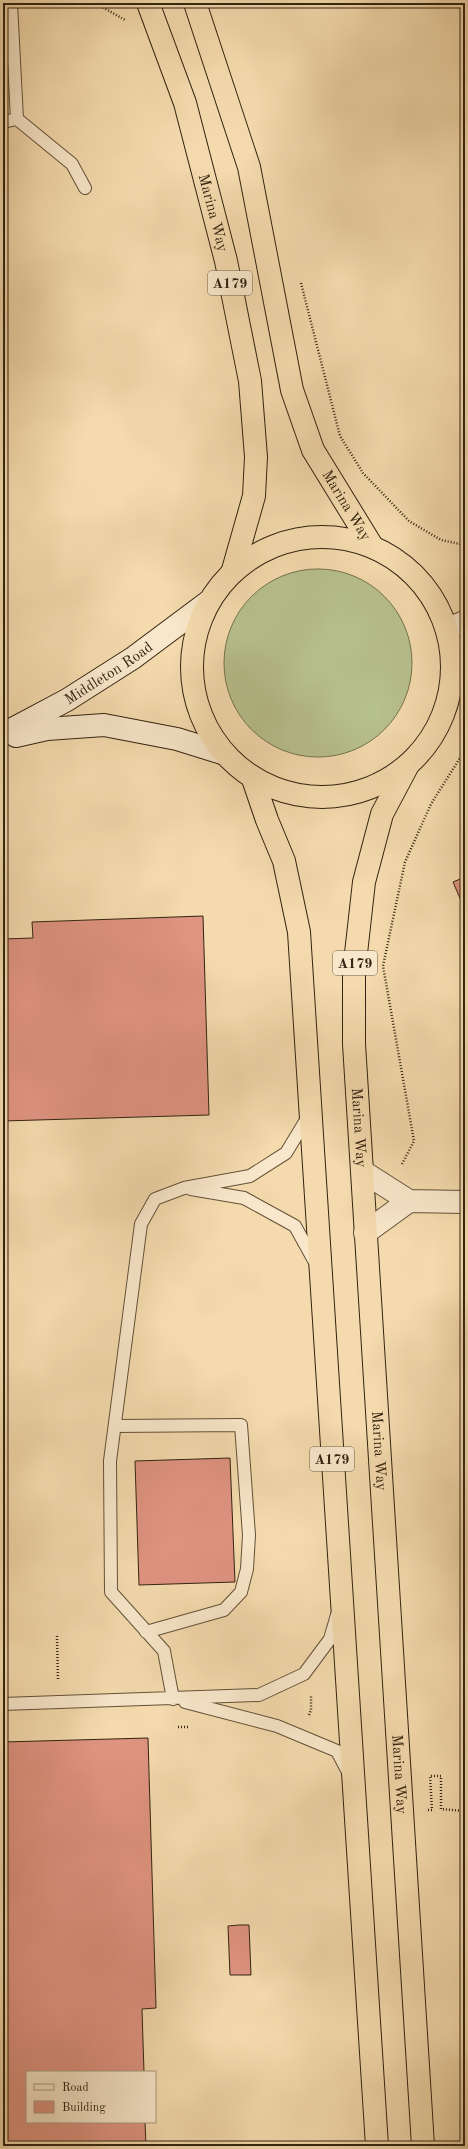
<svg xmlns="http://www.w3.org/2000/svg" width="468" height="2149" viewBox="0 0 468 2149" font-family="'Old Standard TT',serif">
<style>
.green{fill:#b7c18d;stroke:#74724e}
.building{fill:#df9381;stroke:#322310}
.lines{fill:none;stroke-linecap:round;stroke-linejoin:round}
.lane-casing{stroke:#625137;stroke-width:14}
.street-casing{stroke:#625137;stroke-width:24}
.secondary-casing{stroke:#322310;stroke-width:24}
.highway-casing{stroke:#322310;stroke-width:24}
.path{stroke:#322310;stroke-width:2.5;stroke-dasharray:1 2;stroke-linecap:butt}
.lane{stroke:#f8e7ca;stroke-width:12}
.street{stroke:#f8e7ca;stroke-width:22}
.secondary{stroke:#f8e7ca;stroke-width:22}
.highway{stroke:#f4daad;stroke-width:22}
.labels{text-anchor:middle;stroke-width:3.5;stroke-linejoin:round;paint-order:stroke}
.shield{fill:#f8e7ca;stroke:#6d5e48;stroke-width:1}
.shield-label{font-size:14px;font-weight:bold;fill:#322310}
.street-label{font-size:15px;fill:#322310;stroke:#f8e7ca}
</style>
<rect width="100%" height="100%" fill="#f4daad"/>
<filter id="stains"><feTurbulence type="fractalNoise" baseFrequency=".005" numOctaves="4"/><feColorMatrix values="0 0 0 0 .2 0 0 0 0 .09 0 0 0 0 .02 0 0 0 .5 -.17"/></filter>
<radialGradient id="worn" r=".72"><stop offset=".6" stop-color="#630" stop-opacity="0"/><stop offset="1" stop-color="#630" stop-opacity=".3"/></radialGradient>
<path class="green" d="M224 663a94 94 0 1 1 188 0a94 94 0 1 1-188 0Z"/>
<path class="building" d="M465,877V910L453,882Z
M203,916L209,1115L3,1121V939L33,938L32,922Z
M230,1458L235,1582L139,1585L135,1461Z
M148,1738L156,2008L142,2009L144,2072H27V2122H145L146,2146H3V1742Z
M239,1925H249L251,1975H230L228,1926Z"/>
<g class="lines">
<g class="lane-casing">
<path id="lane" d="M11,3L17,119L72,164L85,188
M3,122L17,119
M191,1189L244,1198L295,1226L316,1264
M115,1426L241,1425L249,1535L247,1569L241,1592L224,1610L146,1632
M173,1699L164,1651L111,1592L110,1461L141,1224L155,1199L184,1188L250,1176L286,1153L309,1115
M185,1702L277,1726L337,1751L349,1774
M3,1704L259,1695L304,1674L330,1639L337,1615"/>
</g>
<g class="street-casing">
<path id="street" d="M447,629L465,622
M362,1171L409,1201L465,1202
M365,1233L409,1201"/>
</g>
<g class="secondary-casing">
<g id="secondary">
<path id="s1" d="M3,734L67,700L133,658L208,602"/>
<path d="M16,736L47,729L104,725L177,739L222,753"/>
</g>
</g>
<g class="highway-casing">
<g id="highway">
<path id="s2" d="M148,3L185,103L226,261L250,381L256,457L254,496L233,570"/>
<path id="s3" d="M195,3L249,167L292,390L313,450L372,546"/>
<circle cx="322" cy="667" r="130"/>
<path id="s4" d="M408,765L382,814L364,882L354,971V1044L423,2146"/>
<path d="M253,779L267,820L284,861L299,932L377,2146"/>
</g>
</g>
<path class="path" d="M95,3L125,20
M301,283L340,436L363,473L409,521L441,540L465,545
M402,1164L414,1141L383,966L405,862L431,804L465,750
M57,1636L58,1680
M309,1715L311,1710V1695
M178,1727H188
M428,1810H432L430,1776H441V1809L465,1811"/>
<use href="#lane" class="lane"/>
<use href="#street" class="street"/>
<use href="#secondary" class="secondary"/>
<use href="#highway" class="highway"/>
</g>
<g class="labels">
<g class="shield">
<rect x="208" y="271" width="44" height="24" rx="3"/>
<rect x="333" y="951" width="44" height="24" rx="3"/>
<rect x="310" y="1447" width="44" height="24" rx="3"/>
</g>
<g class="shield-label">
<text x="230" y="288">A179</text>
<text x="355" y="968">A179</text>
<text x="332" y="1464">A179</text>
</g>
<g class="street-label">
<text dy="5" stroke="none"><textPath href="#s2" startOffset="220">Marina Way</textPath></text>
<text dy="5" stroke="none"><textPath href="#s3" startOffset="528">Marina Way</textPath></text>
<text dy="5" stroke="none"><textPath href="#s1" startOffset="122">Middleton Road</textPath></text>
<text dy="5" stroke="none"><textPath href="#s4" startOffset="372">Marina Way</textPath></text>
<text dy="5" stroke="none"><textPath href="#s4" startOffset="696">Marina Way</textPath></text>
<text dy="5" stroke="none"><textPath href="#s4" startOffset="1020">Marina Way</textPath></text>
</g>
</g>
<rect width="468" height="2149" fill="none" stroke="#f4daad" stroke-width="16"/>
<rect x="4" y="4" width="460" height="2141" fill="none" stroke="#322310" stroke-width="2"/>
<rect x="8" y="8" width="452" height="2133" fill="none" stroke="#322310"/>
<rect x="26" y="2071" width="130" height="52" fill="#f8e7ca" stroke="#a99980"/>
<rect x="34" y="2084" width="20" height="6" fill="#f8e7ca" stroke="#a99980"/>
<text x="62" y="2091" font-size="12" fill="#322310">Road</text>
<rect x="34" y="2101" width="20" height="12" fill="#df9381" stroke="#a99980"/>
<text x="62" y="2111" font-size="12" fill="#322310">Building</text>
<rect width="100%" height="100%" filter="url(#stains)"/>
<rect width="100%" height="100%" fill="url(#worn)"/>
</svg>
